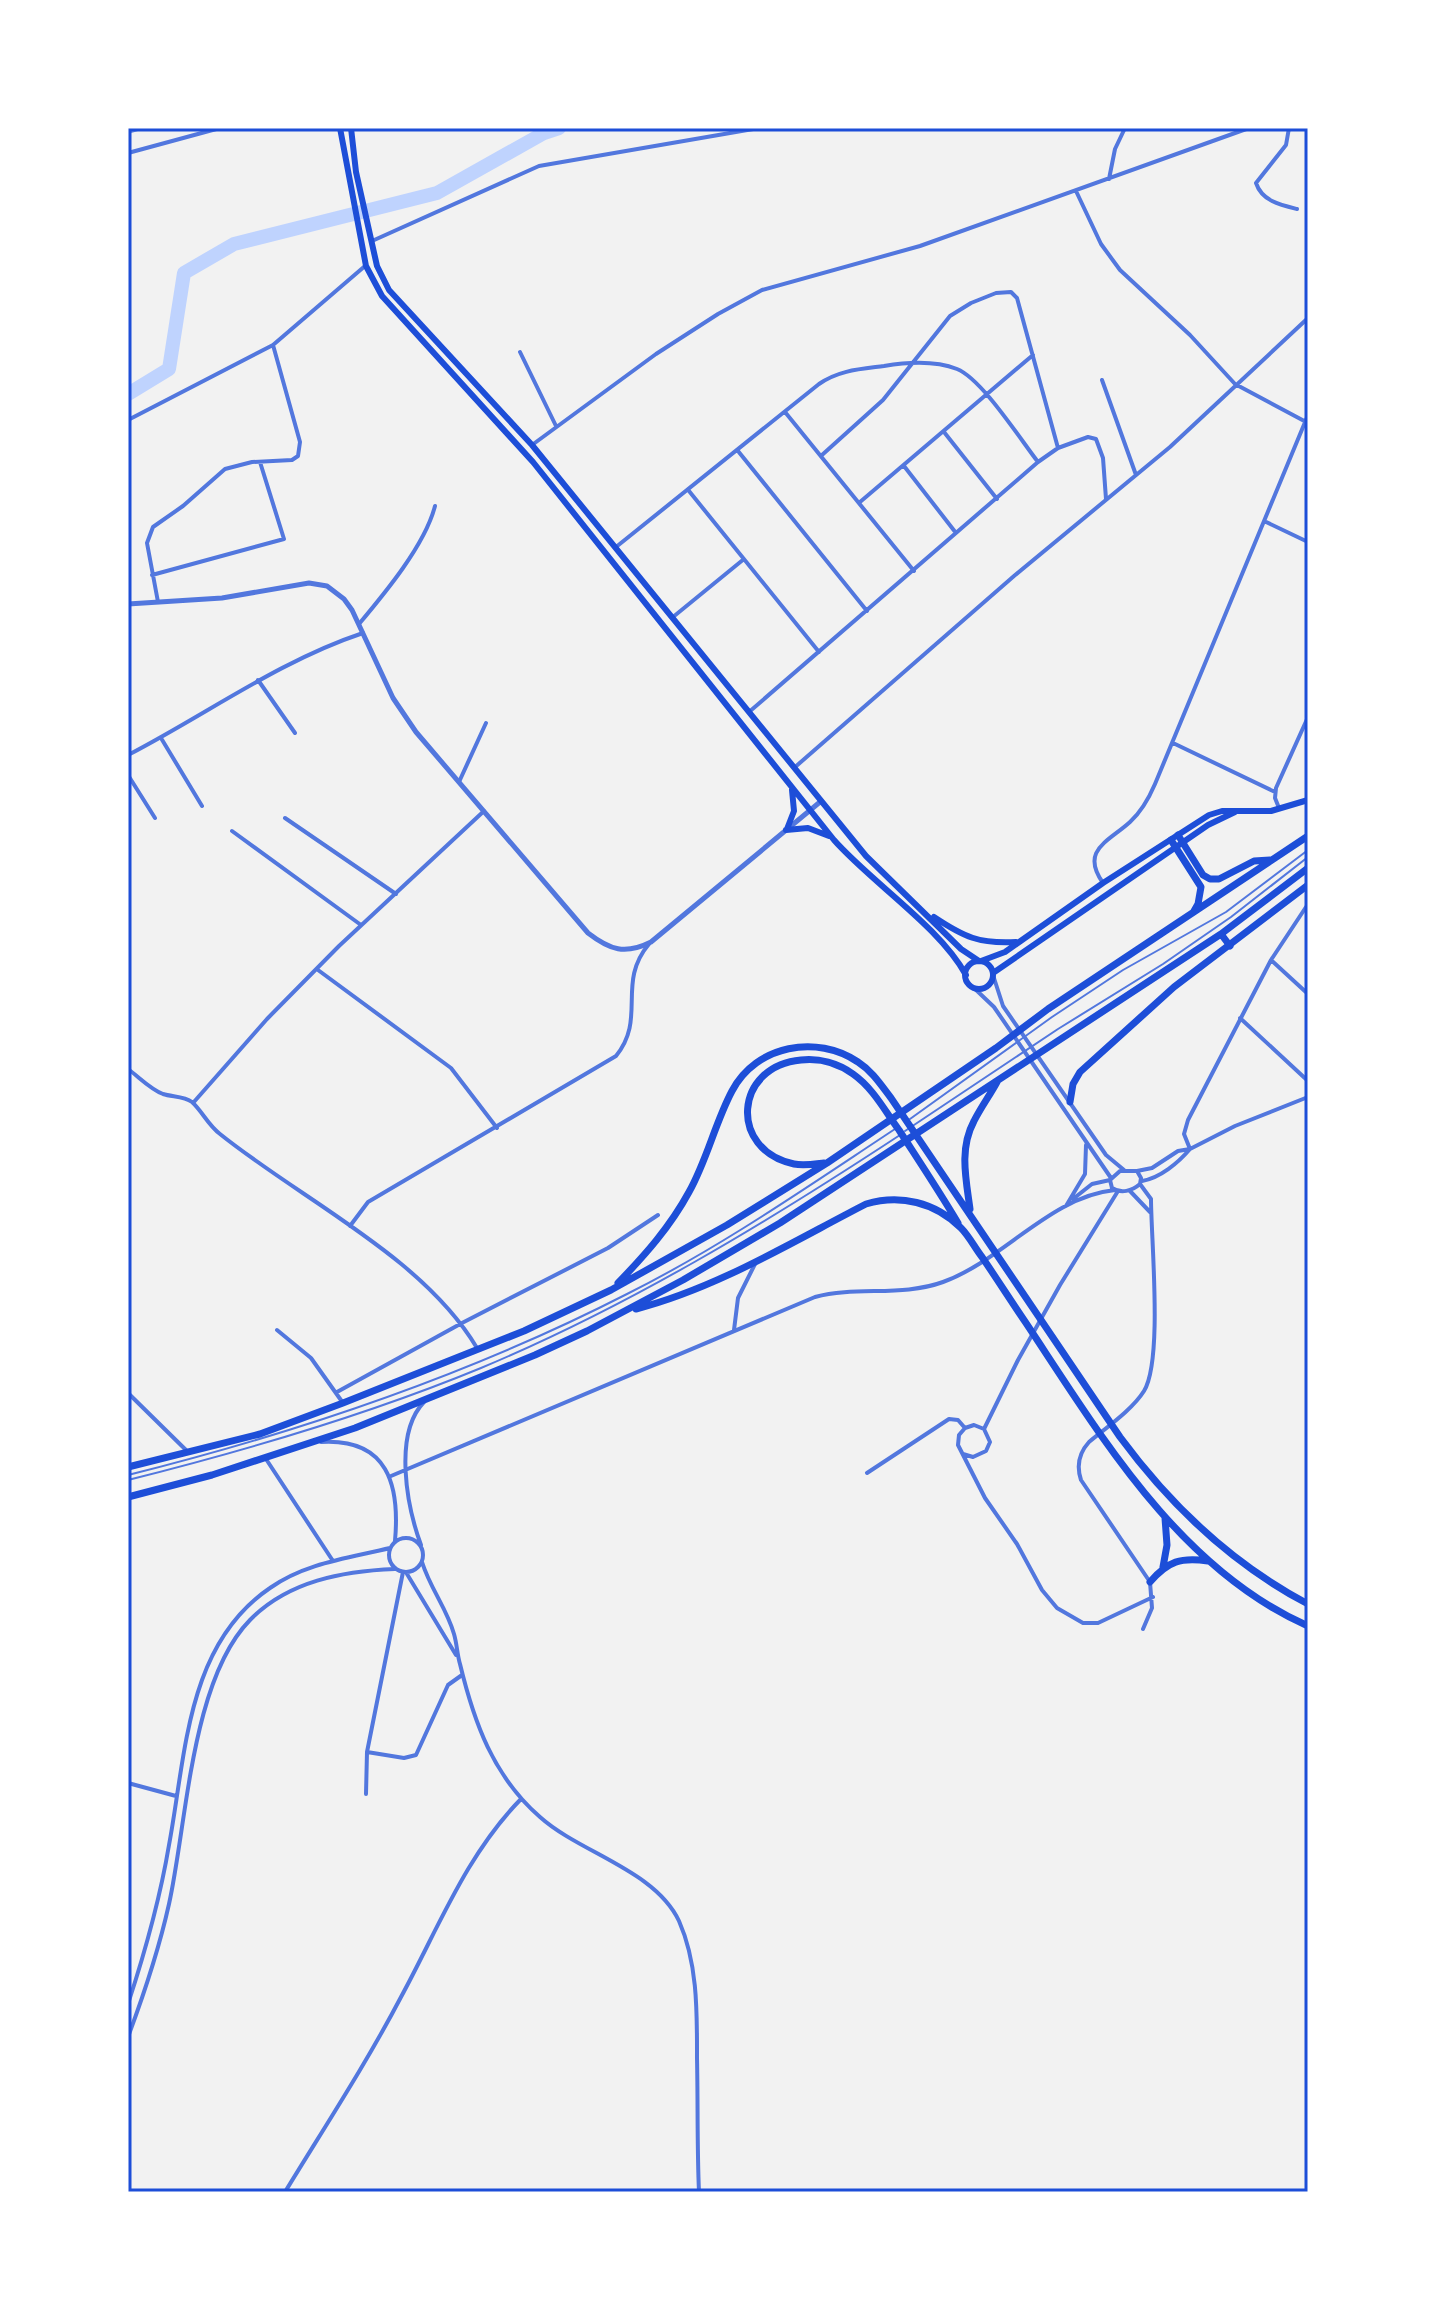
<svg xmlns="http://www.w3.org/2000/svg" width="1436" height="2320" viewBox="0 0 1436 2320" font-family="'Archivo Narrow',sans-serif">
<style>
.lines{fill:none;stroke-linecap:round;stroke-linejoin:round}
.river{stroke:#bfd3fe;stroke-width:14}
.service{stroke:#5277de;stroke-width:2}
.minor{stroke:#5277de;stroke-width:4}
.tertiary{stroke:#5277de;stroke-width:5}
.secondary{stroke:#1d4ed8;stroke-width:6}
.primary{stroke:#1d4ed8;stroke-width:7}
.trunk{stroke:#1d4ed8;stroke-width:7}
.rail{stroke:#7290e2;stroke-width:2}
.neatline{fill:none;stroke:#1d4ed8;stroke-width:3}
</style>
<rect width="100%" height="100%" fill="#f2f2f2"/>
<g class="lines">
<path class="river" d="M128,394L169,369L184,273L234,244L437,193L544,133L559,128"/>
<path class="service" d="M910,1119L1052,1017L1123,970L1226,912L1308,850
M905,1131L1058,1029L1163,964L1231,917L1308,857
M128,1475C300,1432 469,1375 627,1294C721,1247 807,1187 895,1129
M128,1480C248,1450 367,1415 481,1368C629,1306 766,1223 900,1135"/>
<path class="minor" d="M1289,128L1286,145L1256,183C1262,201 1280,205 1297,209
M128,153L220,128
M1109,179L1115,149L1125,128
M1076,191L1101,244L1120,270L1190,335L1235,384L1308,423
M372,241L539,166L759,128
M520,352L556,426
M1102,380L1136,475
M785,412L914,571
M128,420L273,345
M944,432L997,499
M532,445L656,354L718,314L762,290L920,246L1249,128
M1058,448L1088,437L1096,439L1103,458L1106,499
M738,451L867,611
M904,466L956,533
M689,491L819,652
M860,502L1033,355
M1264,521L1308,542
M616,547L819,384C839,370 861,369 884,366C908,362 934,360 957,369C982,379 1020,439 1038,462
M152,575L284,539L260,462
M158,602L147,543L153,527L183,506L225,469L252,462L292,460L298,456L300,442L273,345L365,266
M673,617L744,559
M359,624C385,593 425,545 435,506
M258,680L295,733
M749,712L1038,462L1058,448L1017,298L1011,292L996,293L971,303L950,316L883,400L822,455
M161,738L202,806
M1173,743L1275,792
M128,755C207,714 279,661 363,633
M794,768L1014,576L1170,447L1308,318
M128,775L155,818
M459,782L486,723
M1279,808L1275,798L1276,788L1308,717
M285,818L396,894
M232,831L361,925
M1103,883C1080,850 1108,842 1130,822C1141,812 1149,798 1155,784L1308,415
M1271,960L1308,994
M318,970L451,1068L497,1128
M993,975L1003,1006L1106,1155L1124,1170
M974,988L994,1007L1111,1178
M1240,1018L1308,1081
M128,1069C139,1077 150,1089 163,1094C172,1097 184,1096 192,1102C202,1111 208,1125 220,1134C302,1200 423,1257 477,1348
M193,1103L267,1019L339,946L484,811
M1190,1149L1184,1134L1188,1120L1271,960L1308,904
M1137,1171L1152,1168L1178,1151L1190,1149L1235,1126L1308,1097
M1142,1181C1160,1178 1178,1163 1190,1149
M1140,1184C1132,1191 1121,1194 1112,1188L1110,1180L1120,1171H1137L1141,1178L1140,1184L1151,1199C1151,1239 1163,1360 1144,1391C1132,1410 1107,1427 1089,1442C1079,1453 1076,1465 1081,1480L1150,1582L1152,1608L1143,1629
M1130,1191L1150,1212
M1073,1199L1092,1184L1110,1180
M1066,1206L1085,1174L1086,1145
M350,1226L368,1202L616,1056C647,1018 616,983 649,944
M277,1330L311,1358L343,1403
M734,1330L738,1298L755,1264
M337,1392L462,1323L608,1248L658,1215
M128,1393L188,1452
M984,1429L1018,1360L1060,1285L1118,1191
M321,1442C388,1438 400,1485 395,1541
M963,1454L973,1457L986,1451L990,1442L984,1429L974,1425L965,1428L959,1435L958,1445L985,1498L1017,1544L1042,1590L1057,1608L1083,1623H1098L1153,1597
M266,1459L333,1561
M867,1473L949,1419L958,1420L965,1428
M391,1476L815,1297C857,1286 902,1297 943,1282C1002,1261 1051,1196 1115,1190
M389 1555a17 17 0 1 1 34 0a17 17 0 1 1-34 0Z
M421,1545C407,1507 393,1434 424,1402
M422,1562C430,1588 447,1609 454,1634C457,1644 457,1654 460,1664C474,1722 493,1776 540,1817C580,1853 655,1870 679,1921C698,1964 697,2013 697,2058C698,2103 697,2148 699,2192
M407,1574L456,1655
M367,1752L404,1758L416,1755L448,1685L462,1675
M128,1783L176,1796
M366,1794L367,1752L403,1572
M128,2004C145,1952 160,1899 169,1845C186,1755 186,1645 270,1588C305,1563 349,1558 390,1548
M128,2037C144,1994 159,1949 169,1904C187,1823 191,1680 250,1620C288,1581 343,1571 395,1569
M285,2192C324,2128 366,2064 401,1997C438,1929 466,1855 521,1799"/>
<path class="tertiary" d="M128,604L222,598L309,583L327,586L344,599L352,610L393,698L416,732L588,933C610,950 625,955 651,942L820,802"/>
<path class="secondary" d="M340,128L366,266L382,296L533,462L834,840C872,883 939,926 966,975
M351,128L356,172L377,266L389,290L532,445L866,856L961,949L979,961
M787,829L794,811L792,790
M786,830L808,828L829,836
M934,917C964,937 979,944 1016,942
M981,961L1005,952L1103,883L1209,815L1222,811H1271L1308,800
M965 975a14 14 0 1 1 28 0a14 14 0 1 1-28 0Z
M993,973L1208,825L1235,812"/>
<path class="primary" d="M1070,1102L1073,1084L1080,1072L1174,987L1308,885"/>
<path class="trunk" d="M1178,835L1203,875L1210,879H1219L1254,861L1270,860
M1171,840L1201,887L1198,904L1194,911
M1221,934L1230,946
M824,1163C815,1164 804,1166 794,1164C728,1150 734,1066 801,1060C819,1058 838,1063 853,1074C873,1088 885,1111 899,1130C919,1161 939,1191 958,1223
M970,1209C966,1179 959,1149 974,1121C981,1107 990,1095 997,1082
M618,1283C645,1255 670,1227 689,1192C707,1160 715,1123 732,1091C756,1045 817,1034 858,1062C872,1071 881,1085 891,1098L1120,1437C1171,1506 1232,1564 1308,1604
M636,1309C717,1288 792,1242 866,1204C900,1194 935,1202 961,1228C969,1236 975,1248 982,1257C997,1279 1011,1301 1026,1323C1101,1436 1179,1569 1308,1626
M128,1467L260,1434L343,1403L524,1331L611,1290L727,1225L827,1163L996,1048L1048,1009L1308,836
M128,1497L212,1475L355,1428L535,1355L587,1331L683,1280L780,1223L1221,934L1308,868
M1163,1567L1167,1545L1165,1518
M1150,1582C1168,1561 1181,1557 1208,1561"/>
<path class="rail" d="M128,133L144,128"/>
</g>
<rect width="1436" height="2320" fill="none" stroke="#ffffff" stroke-width="260"/>
<rect x="130" y="130" width="1176" height="2060" class="neatline"/>
</svg>
